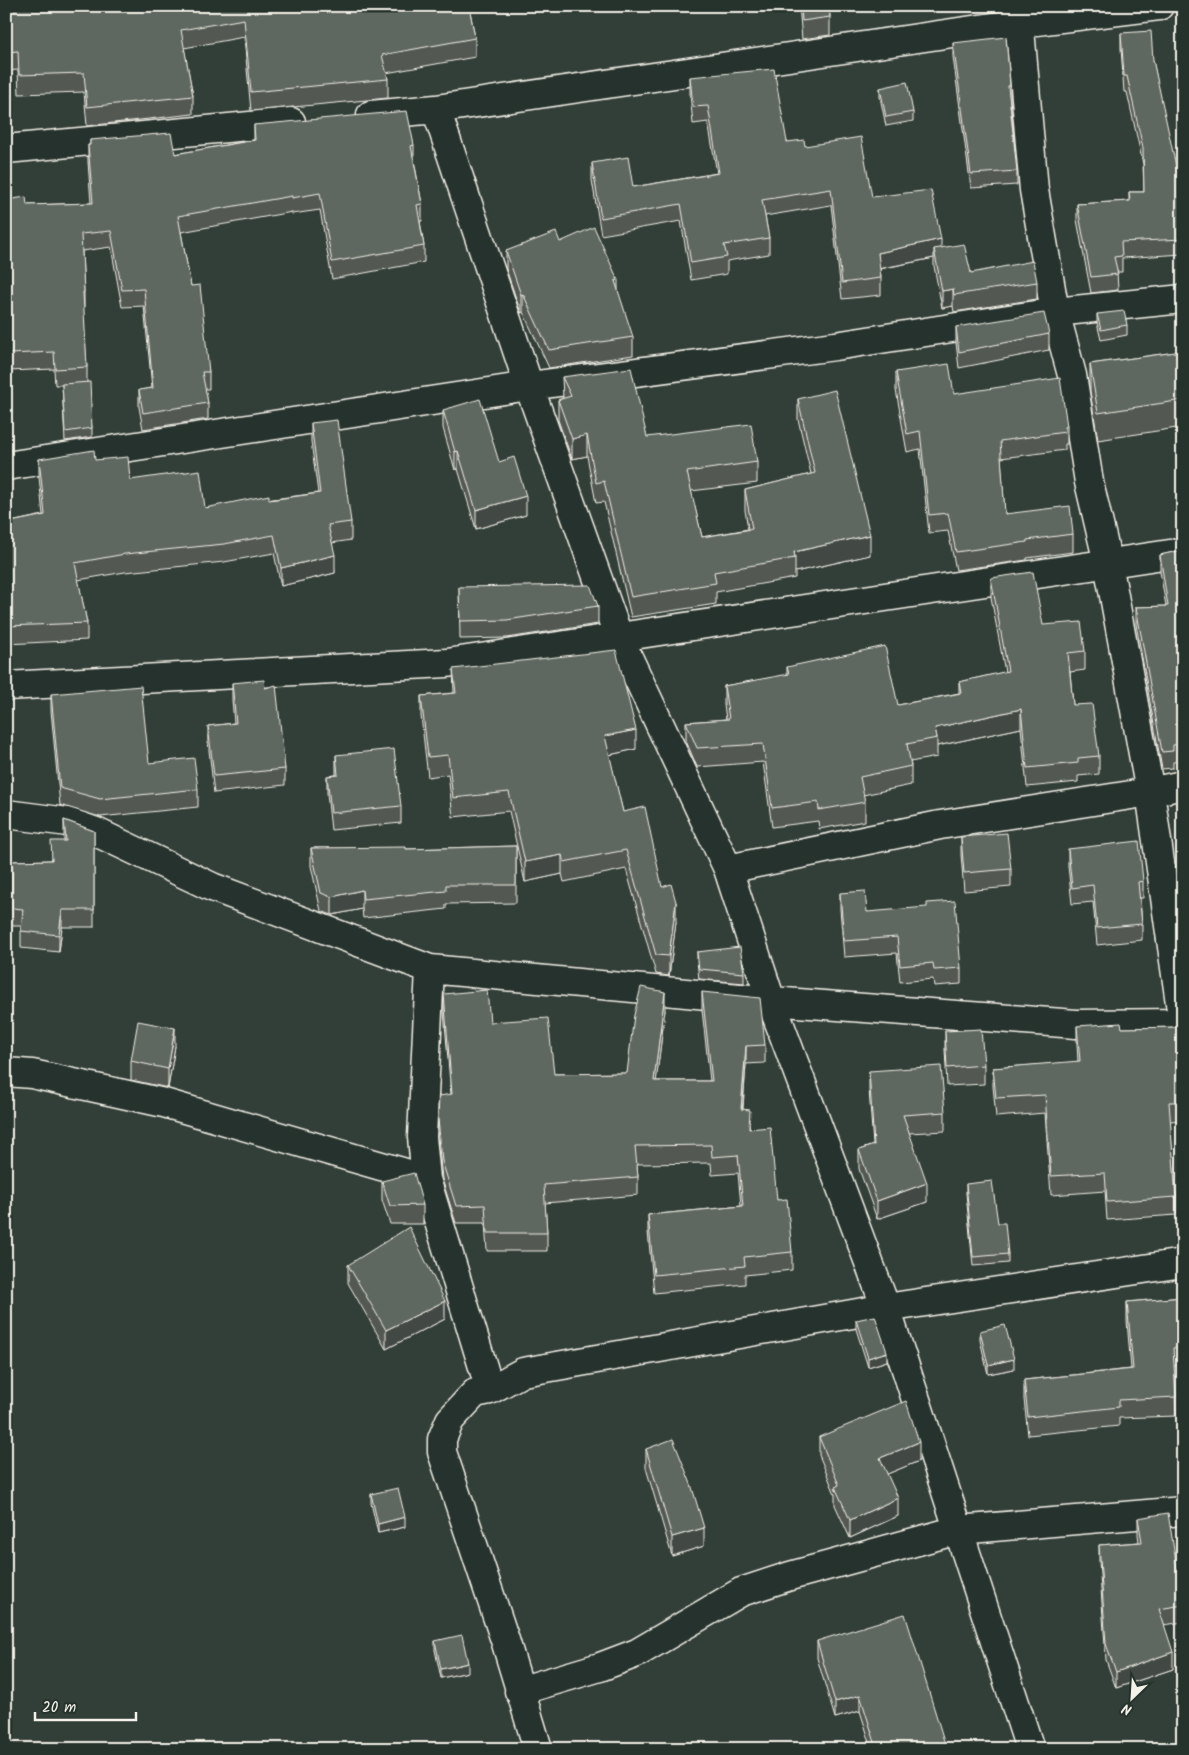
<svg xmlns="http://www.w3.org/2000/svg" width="1189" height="1755" viewBox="0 0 1189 1755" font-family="Kalam,sans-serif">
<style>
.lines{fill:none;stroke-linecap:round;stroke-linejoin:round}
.minor-casing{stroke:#f4f1e8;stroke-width:31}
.minor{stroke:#26332d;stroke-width:28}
.wall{fill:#525953;stroke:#f4f1e8}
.shaded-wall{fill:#424944;stroke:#f4f1e8}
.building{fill:#5f6861;stroke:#f4f1e8}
</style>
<rect width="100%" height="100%" fill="#323e38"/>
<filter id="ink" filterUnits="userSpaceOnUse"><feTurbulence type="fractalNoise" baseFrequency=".02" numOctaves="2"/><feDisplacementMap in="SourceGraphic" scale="10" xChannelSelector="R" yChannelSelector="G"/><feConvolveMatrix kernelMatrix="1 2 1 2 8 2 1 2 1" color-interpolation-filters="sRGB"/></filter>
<g filter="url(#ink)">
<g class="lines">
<g class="minor-casing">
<path id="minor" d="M1018,6L1034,190L1055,312L1072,375L1089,482L1108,563L1150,792L1183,1024
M436,109L529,386L619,638L728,869L771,1001L886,1308L1030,1749
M371,115L436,109L1020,23L1159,6
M6,149L291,122
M6,466L529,386L835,346L1055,312L1183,299
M6,686L447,663L1183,552
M6,814L68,822L96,832L212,887L430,969L771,1001L1076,1024L1183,1023
M728,869L940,825L1150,792L1183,785
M430,969L422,1137L426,1179L490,1390
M6,1072L32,1074L164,1103L426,1179
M519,1691L600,1667L637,1653L741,1592L790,1576L958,1530L1183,1511
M538,1749L505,1640L442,1452V1439L450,1420L475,1393L490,1390L523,1372L886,1308L1183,1263"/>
</g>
<use href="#minor" class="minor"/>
</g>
<path class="wall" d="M16,6H503L470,11L475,38V57L386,73L388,79V98L251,111L244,37L184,48L193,96V114L87,126L84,92L19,94L18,70L6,71V10H17Z
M763,6H780L763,8Z
M799,6H829L830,17V35L802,39Z
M1121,33L1153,60L1183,211V254L1122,258V272H1117L1118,290L1091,293L1077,220V204L1129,201V192H1144L1143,164L1127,92H1124L1121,48Z
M953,43L1010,85V100L1017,171V185L971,188L953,57Z
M690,77L787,142L805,146L941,248L971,273L1037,282V299L954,312L953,306L942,308L934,266V258L880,269L881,278V295L842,299L831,205L765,216L769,238V254L727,261V274L691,280L681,221L601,235L592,180V163L633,187L717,173L708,122L693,124L690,94Z
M880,88L913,112V121L886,126L880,97Z
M254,125L414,145V160L422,204V221H420L424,246V262L332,279L320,210L292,214V212L181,232L191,286L209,372V389H205L208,403V419L143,429L139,407V390L152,388L144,306L122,307L111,247L82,251L84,292V308H83L87,367V382L92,428V437L65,441L62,385H55L54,369L9,371L6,315V200L27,205L91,203L88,162V145H90V140L175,154L254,140Z
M560,242L633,337V355L549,368L523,312L521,313L506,269V251Z
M1097,314L1127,325V335L1101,340L1097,323Z
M956,327L1049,334V350L959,368L956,343Z
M1183,351V427L1098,440L1090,391V364Z
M896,372L954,394L1067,426V444H1065V450L1001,458L1005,514L1073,534V552L1027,558V560L956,570L948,531L929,533L920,449L907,452L896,390Z
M562,377L647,437L757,462V483L691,491L702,537L748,529L745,510V490L811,474L798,419V399L870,555L795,572V578L716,592V604L631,617L604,502L596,503L587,456L572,459L558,420V400L563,398Z
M443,410L499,462L526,515L476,529L458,469L455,470L443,428Z
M311,423L351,522V540L332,543L335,573L281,586L274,553L224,562L125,572L78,580L87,623V640L6,644V523L43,515L39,477V459L95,460L130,480L205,508L318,493L311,441Z
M1183,550V761L1173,762V768L1162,769L1136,624V607L1166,606L1160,571V555Z
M991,578L1043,625L1085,651V670L1070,672L1073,705L1099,756V774L1078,776V782L1027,787L1021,728L937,746V757L910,762L911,766V785L863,795L865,802V821L819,829L818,821L772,827L763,762L697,767L686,741V722L726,719L724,705V686L787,675V667L898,705L959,693V682L1005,672L991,597Z
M459,587L598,606V624L507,638L460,639Z
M453,669L636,749L609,755L623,812L662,887L676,922L669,976L656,974L626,869L564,882L562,874L525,882L509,811L453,817L448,774L428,777L421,716V696L454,693Z
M232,683L265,688L285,769V785L214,793L208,742V726L234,723L232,700Z
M51,694L149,763L198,789V807L100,817L60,805L51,711Z
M336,755L401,806V823L331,830L327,793V776L336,775Z
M64,820L94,831V927H62L59,952L21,948V926H12V861L51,860L64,841Z
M961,837L1011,869V887L964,891L961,855Z
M516,846V903L446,904V909L363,918L362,909L332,915L321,911L311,866V848L406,849Z
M1068,849L1143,881V898H1140L1142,924V940L1097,945L1093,902L1072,904L1068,866Z
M840,893L867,912L961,968V984L934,986L933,979L900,982L897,953L844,957L840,909Z
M697,952L744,973V983L699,979L697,961Z
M702,992L765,1045V1063L746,1064L743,1109L777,1200L792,1252V1270L745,1275V1284L654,1293L648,1232V1215L741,1206L738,1173L712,1175L711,1163L637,1164L638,1177V1195L545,1203L547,1233V1251H487L485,1223H456L442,1179L438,1137V1119L451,1095L444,1012V994L490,1022L554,1074L627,1073L665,1010L656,1081H710L702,1010Z
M1077,1026L1122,1028L1183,1027V1120L1170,1121L1176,1197V1215L1107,1220L1105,1191L1051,1195L1045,1113L996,1117L993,1086V1068L1078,1062L1077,1044Z
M945,1031L984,1065V1084L947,1086L945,1049Z
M175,1046L168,1088L131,1080V1061Z
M869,1071L945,1112V1131L909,1133L927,1202L877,1219L859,1169V1150L873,1145L869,1090Z
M382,1181L423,1205V1224H390L382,1200Z
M966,1184L998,1223L1008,1254V1263L973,1266L966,1193Z
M348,1265L445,1319L386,1349L348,1283Z
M1183,1297V1365L1174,1366L1176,1416L1119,1418V1426L1028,1435L1024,1399V1380L1131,1369L1127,1321V1302Z
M856,1320L887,1361L868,1367L856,1329Z
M980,1331L1014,1369L988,1374L980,1340Z
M819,1437L919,1461L887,1474L898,1516L850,1538L835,1505V1494L819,1455Z
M646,1449L704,1546L672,1556L646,1468Z
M371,1494L405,1527L378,1533L371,1503Z
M1138,1518L1183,1605V1622L1164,1625L1173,1669L1116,1688L1106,1660L1099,1561V1545L1139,1542L1138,1534Z
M435,1641L468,1672L441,1678L435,1650Z
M817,1641L945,1749H872L860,1711L835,1718L817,1658Z"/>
<path class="shaded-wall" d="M941,239V256L934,249V258L878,269V253Z
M618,280V298L615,281Z
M953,289V306L942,308V291Z
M523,294V312L521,313V295Z
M587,435V456L572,459V439Z
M458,451V469L455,470V452Z
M526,496V515L476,529V510Z
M870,535V555L795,572V558L794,552Z
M335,555V573L281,586V568Z
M1021,709V728L937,746V738L935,728Z
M636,730V749L605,756V736Z
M562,855V874L525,882V862Z
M362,890V909L332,915V897Z
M676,902V922L669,976V956Z
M62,910V927L59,952V935Z
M665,992V1010L654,1099V1081Z
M175,1028V1046L168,1088V1069Z
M746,1046V1064L741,1127V1109Z
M927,1183V1202L877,1219V1201Z
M445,1301V1319L386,1349V1330Z
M887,1352V1361L868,1367V1358Z
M1014,1359V1369L988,1374V1365Z
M919,1442V1461L880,1477V1458Z
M898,1498V1516L850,1538V1520Z
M405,1517V1527L378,1533V1524Z
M704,1528V1546L672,1556V1537Z
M1173,1652V1669L1116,1688V1672Z
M468,1663V1672L441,1678V1669Z
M860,1695V1711L835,1718V1702Z
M945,1744V1749H937Z"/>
<path class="building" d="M17,6H469L475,38L382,55L388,79L251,92L244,19L181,30L193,96L87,107L84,73L19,75L18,51L6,52V10H17Z
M801,6H829L830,17L802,21Z
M1151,31L1153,60L1182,194L1183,239L1121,242L1122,256L1114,257L1118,274L1091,277L1077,204L1130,201L1129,192H1144L1143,148L1127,76H1124L1121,33Z
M1006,37L1010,85L1008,86L1017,171L971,174L953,43Z
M774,69L787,142L804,140L805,146L861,137L872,197L931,190L941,239L878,253L881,278L842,283L831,189L762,200L769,238L724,245L727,257L691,263L681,204L601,218L592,163L628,157L633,187L719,173L708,106L693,107L690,77Z
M907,82L913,112L886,117L880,88Z
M407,111L414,145L411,146L422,204L417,205L424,246L332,262L320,193L292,198V196L178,216L191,286L200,285L209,372H202L208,403L143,413L139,390L153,388L144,289L122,290L111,231L81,234L84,292H83L87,367L55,369L54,352L9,354L6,298V200L26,197L27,205L93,203L88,145H90V140L171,133L175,154L255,140L254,125Z
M594,227L618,280L615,281L633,337L549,350L523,294L521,295L506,251L556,232L560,242Z
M964,244L971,273L1033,261L1037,282L954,295L953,289L942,291L934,249Z
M1124,311L1127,325L1101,330L1097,314Z
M1044,313L1049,334L959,352L956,327Z
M1183,351V400L1098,413L1090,364Z
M949,364L954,394L1060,378L1067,426L1065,427V432L1000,441L1005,514L1070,506L1073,534L1027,540V542L956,552L948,513L929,515L920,431L907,434L896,372Z
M631,368L647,437L751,424L757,462L687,472L702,537L752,529L745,490L815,473L798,399L835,390L870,535L794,552L795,558L714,572L716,583L631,597L604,481L596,483L587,435L572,439L558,400L571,396L562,377Z
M90,382L92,428L65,432L62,384Z
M480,399L499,462L514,457L526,496L476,510L458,451L455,452L443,410Z
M337,420L351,522L328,525L335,555L281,568L274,535L224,544L125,554L75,563L87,623L6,626V523L45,515L39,459L94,450L95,460L128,457L130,480L200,470L205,508L269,495V500L320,493L311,423Z
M1183,550V744L1173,745V751L1162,752L1136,607L1168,606L1160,555Z
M1033,572L1043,625L1081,622L1085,651L1068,653L1073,705L1092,704L1099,756L1078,758V763L1027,768L1021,709L935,728L937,738L907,744L911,766L860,777L865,802L819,810L818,802L772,808L763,744L697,748L686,722L729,719L724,686L789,674L787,667L885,646L898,705L961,693L959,682L1008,671L991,578Z
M590,585L598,606L507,620L460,621L459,587Z
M616,650L636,730L605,736L623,812L645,807L662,887L671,884L676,902L669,956L656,955L626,850L564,862L562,855L525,862L509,792L453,798L448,755L428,757L421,696L456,693L453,669Z
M264,680L265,688L276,685L285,769L214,776L208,726L236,723L232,683Z
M141,686L149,763L194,758L198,789L100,799L60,788L51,694Z
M394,749L401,806L331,813L327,776L338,775L336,755Z
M64,820L94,831V910H62L59,935L21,931L23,909L12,908V861L52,860L51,841H66Z
M1007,833L1011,869L964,873L961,837Z
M1139,841L1143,881L1138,882L1142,924L1097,928L1093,885L1072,888L1068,849Z
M516,846V885H446V891L363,899L362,890L332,897L321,893L311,848L406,847V849Z
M865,891L867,912L927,907V903L955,901L961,968L934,970L933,963L900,966L897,937L844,941L840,893Z
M740,947L744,973L699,969L697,952Z
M641,987L665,992L654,1081H712L702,992L760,998L765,1045L746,1046L741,1109L750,1110L749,1129L770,1127L777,1200L787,1199L792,1252L744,1257L745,1266L654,1275L648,1215L743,1206L738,1155L712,1157L711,1145L635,1146L638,1177L544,1185L547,1233H487L485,1205L456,1206L442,1161L438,1119L439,1096L452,1094L444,994L487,990L490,1022L548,1018L554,1074L627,1073L634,1015Z
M138,1021L175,1028L168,1069L131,1061Z
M1121,1023L1122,1028L1183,1027V1102H1169L1176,1197L1107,1202L1105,1173L1051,1176L1045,1095L996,1098L993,1068L1080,1061L1077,1026Z
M981,1029L984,1065L947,1068L945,1031Z
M941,1066L945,1112L903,1115L927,1183L877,1201L859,1150L874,1145L869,1071Z
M414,1173L423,1205L390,1206L382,1181Z
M992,1181L998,1223H1005L1008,1254L973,1257L966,1184Z
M409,1227L445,1301L386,1330L348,1265Z
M1183,1297V1347L1173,1348L1176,1397L1119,1400V1407L1028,1417L1024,1380L1133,1369L1127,1302Z
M875,1316L887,1352L868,1358L856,1320Z
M1005,1325L1014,1359L988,1365L980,1331Z
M906,1401L919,1442L880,1458L898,1498L850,1520L835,1487L839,1485L819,1437Z
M673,1439L691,1484L704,1528L672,1537L646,1449Z
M398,1488L405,1517L378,1524L371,1494Z
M1168,1513L1183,1605L1159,1609L1173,1652L1116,1672L1106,1644L1099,1545L1142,1542L1138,1518Z
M905,1614L945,1744L937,1749H877L860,1695L835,1702L817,1641Z
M462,1635L468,1663L441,1669L435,1641Z"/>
</g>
<rect width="1189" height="1755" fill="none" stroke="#26332d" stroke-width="25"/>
<rect x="12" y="12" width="1164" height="1730" fill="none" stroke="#f4f1e8" stroke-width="2" filter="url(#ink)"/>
<g transform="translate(1132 1698) rotate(205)" stroke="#26332d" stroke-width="4" paint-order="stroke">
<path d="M0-4L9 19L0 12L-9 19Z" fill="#f4f1e8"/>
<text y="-8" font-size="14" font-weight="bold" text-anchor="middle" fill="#f4f1e8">N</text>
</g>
<path d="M35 1712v8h101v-8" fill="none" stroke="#f4f1e8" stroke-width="2.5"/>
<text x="42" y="1712" font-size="15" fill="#f4f1e8" stroke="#26332d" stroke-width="4" paint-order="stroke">20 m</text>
</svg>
